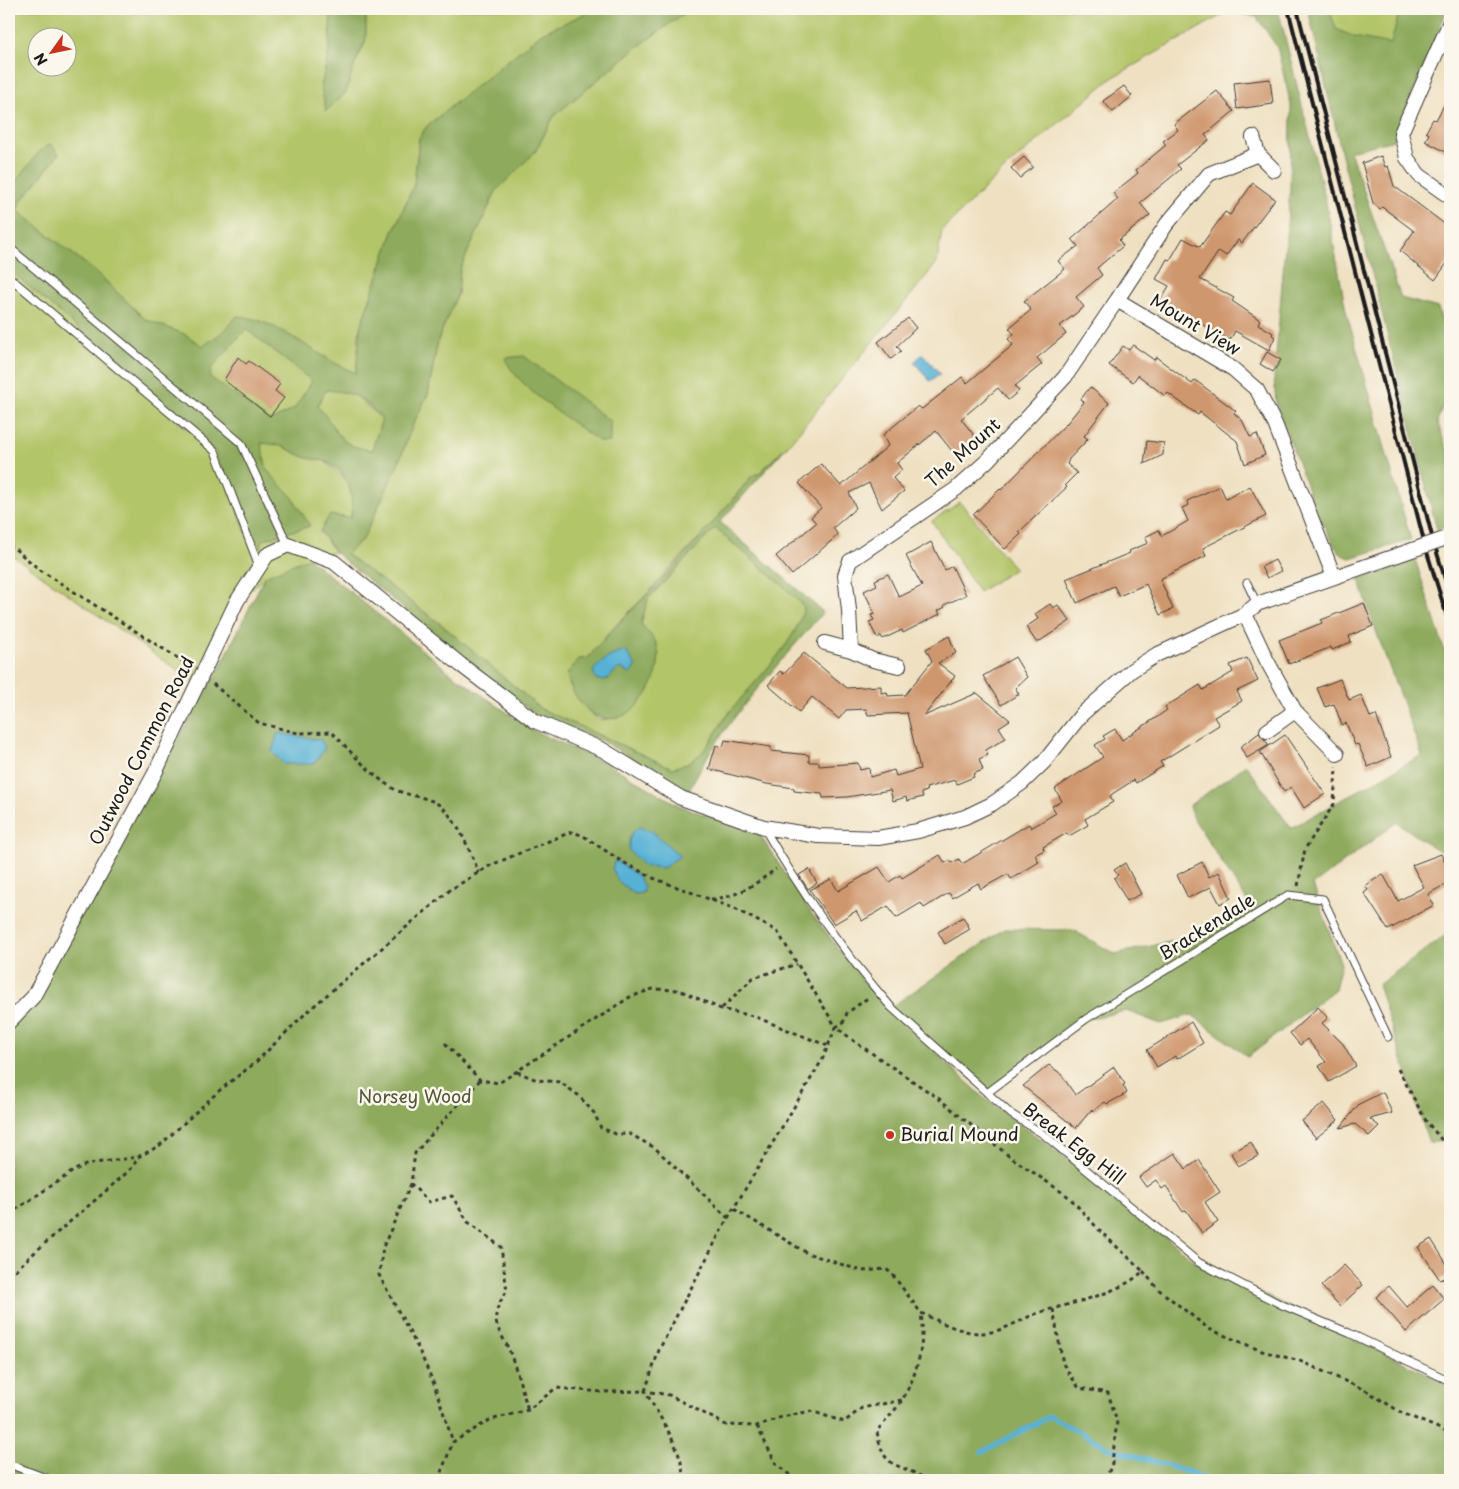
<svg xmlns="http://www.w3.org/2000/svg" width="1459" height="1489" viewBox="0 0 1459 1489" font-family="'Playpen Sans',sans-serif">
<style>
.green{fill:#b3c569;stroke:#687042;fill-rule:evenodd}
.forest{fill:#8eaa5d;stroke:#55633c;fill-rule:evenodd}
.water{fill:#57b1d5;stroke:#3a6678}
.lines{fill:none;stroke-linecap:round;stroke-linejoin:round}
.stream{stroke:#57b1d5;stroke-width:5}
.building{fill:#cf976e}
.service-casing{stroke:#3c3935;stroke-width:9}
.minor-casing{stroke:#3c3935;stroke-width:16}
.path{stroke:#3c3935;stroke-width:3;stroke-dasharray:4 4;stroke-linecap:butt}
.service{stroke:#fff;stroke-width:7}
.minor{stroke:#fff;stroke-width:14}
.rail{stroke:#1c1c1c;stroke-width:4}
.minor-bridge-casing{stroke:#3c3935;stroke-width:16;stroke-linecap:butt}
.minor-bridge{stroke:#fff;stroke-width:14}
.poi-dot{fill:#c8321e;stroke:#fbf7ec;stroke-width:2}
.labels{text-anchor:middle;stroke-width:5;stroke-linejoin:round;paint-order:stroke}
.street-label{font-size:18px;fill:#1c1c1c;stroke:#fbf7ec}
.park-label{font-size:18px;fill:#515737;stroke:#fbf7ec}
.poi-label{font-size:18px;fill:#1c1c1c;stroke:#fbf7ec;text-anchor:start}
</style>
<rect width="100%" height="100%" fill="#fbf7ec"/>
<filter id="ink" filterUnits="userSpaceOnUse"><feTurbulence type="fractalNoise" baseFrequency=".02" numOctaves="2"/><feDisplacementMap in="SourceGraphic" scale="10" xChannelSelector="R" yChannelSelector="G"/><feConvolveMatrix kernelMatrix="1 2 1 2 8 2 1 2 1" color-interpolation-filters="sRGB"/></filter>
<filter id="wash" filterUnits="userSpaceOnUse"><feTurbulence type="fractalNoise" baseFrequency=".0096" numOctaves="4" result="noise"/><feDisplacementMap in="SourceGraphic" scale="20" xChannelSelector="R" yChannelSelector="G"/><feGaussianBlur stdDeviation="1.12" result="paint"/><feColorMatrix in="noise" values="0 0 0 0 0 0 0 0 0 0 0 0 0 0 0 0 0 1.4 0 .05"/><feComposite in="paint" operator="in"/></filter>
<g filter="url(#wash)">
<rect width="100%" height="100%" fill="#efe0c1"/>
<path class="green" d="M9,9H331L329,52L321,87L354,66L365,43L366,9H596L542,33L427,126L419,138L414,185L393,232L360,328L358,360L352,392L382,419L372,450L354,449L335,432L326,462C350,483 354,484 351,518L320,531L335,552L308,558L452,674L532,730L609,765L680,806L759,834L811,913L873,993L984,1098L1078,1167L1196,1262L1450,1385V1480H9L33,997L221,666L264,578L237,601L197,684L9,553V269L125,368L172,417L215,451L262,540L309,526L145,319L97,273L9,204ZM38,38H68V68H38Z
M690,9H1251L1255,17L1229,11L1112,78L1009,165L942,230L937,263L789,444L759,473L752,476L712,524L645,596L612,629L588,658V712L601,720L620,717L657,644L641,624L648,599L715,528L781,584L804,607C797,645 746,688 724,720C717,730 712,741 705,749C695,760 686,765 672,768L541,709L442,625L346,554L363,539L398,464L413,424L428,394L438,340L458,293L460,269L496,191L535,152L554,116L636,48Z
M1318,9H1447L1394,140Z
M960,502L1015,569L979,592L932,521Z"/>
<path class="forest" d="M331,9H366V39L354,66L346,93L326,111L321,87L329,52Z
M596,9H690L636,48L554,116L535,152L496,191L460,269L458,293L438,340L428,394L413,424L398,464L363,539L346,554L442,625L541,709L672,768C686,765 695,760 705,749C712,741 717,730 724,720C746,688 797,645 804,607L781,584L715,528L648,599L641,624C646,630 655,638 657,646C668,683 619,748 582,704C574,695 569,686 567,674L579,659L588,658C606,636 625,617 645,597C683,559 718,517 752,476L759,473L789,444L720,522L823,612C778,666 718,727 689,791L604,742L537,716L345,561L335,552L320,531L330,515L351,518C353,492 351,476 327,462C321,459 311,460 304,457C284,448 285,445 261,443L267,470L293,498L310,526L262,540L259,567L215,451L176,418L125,368L15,275L9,276V190L39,152L51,144L59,154L19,204L18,211L97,273L145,319L184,334L203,346L224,331L237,316C277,318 319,359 356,373L360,328L393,232L414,185L419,138L427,126L542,33ZM246,329L312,381L294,409L270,421L210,377L211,369ZM326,390C357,393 361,396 382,419L372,450C335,447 339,428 317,406ZM626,651L636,666L625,672L621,668L616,670L607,680L620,652Z
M1251,9H1278L1326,202L1346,311L1411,540L1350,558L1338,552L1315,509L1276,403L1274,379L1290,189L1291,105L1277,47Z
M1308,9H1329L1336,29L1354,37L1391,44L1400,9H1447L1394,140L1350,151L1401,298L1438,308L1450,349V388L1437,421L1450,458V525L1437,530L1342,155Z
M524,356L610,421V442H600C574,423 516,387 505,358Z
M308,558L452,674L532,730L609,765L680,806L759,834L811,913L873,993L984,1098L1078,1167L1196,1262L1450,1385V1480H9V1020L33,997L107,861L221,666L265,576Z
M1415,559L1450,668V857L1422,840L1397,822L1313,885L1341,964L1335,989L1248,1057L1192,1015L1161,1024L1126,1011L1086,1019L987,1093L891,1007L1004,929L1073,930L1115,954L1196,936L1251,907L1192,816L1190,805L1246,765L1291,828L1422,755L1376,631L1359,579Z
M1450,932V1138L1429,1143L1378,985Z"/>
<path class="water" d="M923,354L940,374L930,381L914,362Z
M626,651L636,666L634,671L629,674L621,668C610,672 609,684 596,679L593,671C603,659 611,655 626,651Z
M278,733L321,740L325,748L314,764H284L272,752Z
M639,827L652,831L680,856L663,868L644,866L629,851C629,839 629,834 639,827Z
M615,860L638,876L644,887L642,893L634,894L618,881L612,868Z"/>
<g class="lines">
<path class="stream" d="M982,1452L1050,1416L1109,1448L1195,1474L1206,1480"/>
</g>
<g id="blocks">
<path class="building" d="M1270,79L1273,104L1237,109L1234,83Z
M1124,86L1132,96L1113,112L1103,101Z
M1217,91L1234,111L1205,135L1209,140L1177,165L1181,169L1140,203L1150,215L1119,240L1123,246L1097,268L1102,275L1076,297L1084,307L1060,326L1066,334L1037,358L1042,364L1015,386L1019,391L1008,400L998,388L961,419L978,440L957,457L936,431L897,463L902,470L893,478L904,491L882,509L869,483L849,493L856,508L833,528L838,535L792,575L776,556L816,523L811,517L821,508L799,483L821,464L841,486L888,446L883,435L918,406L922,409L962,377L967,383L1013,345L1008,339L1014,334L1009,328L1031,310L1024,301L1065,269L1058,261L1078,246L1072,239L1118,199L1113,193L1138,173L1136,170L1166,145L1163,141L1178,130L1174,124Z
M1450,94V154L1425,141L1429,134L1426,132L1433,119L1436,120Z
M1381,156L1385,167L1388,166L1394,186L1450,228V259L1435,280L1400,251L1414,231L1382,207L1380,209L1373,203L1362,163Z
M1024,157L1033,167L1020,178L1011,168Z
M1253,183L1275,199L1242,243L1238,240L1226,256L1219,251L1200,279L1234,298L1232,301L1260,320L1258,324L1273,333L1272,335L1275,337L1269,350L1235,331L1230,340L1160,301L1169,286L1156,279L1167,259L1170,260L1183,238L1200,247L1225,212L1230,215Z
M908,318L916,328L897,346L901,351L891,359L878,342Z
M1133,345L1154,360L1156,357L1192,384L1195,380L1236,411L1234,413L1242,420L1250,437L1257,434L1265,455L1245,464L1237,441L1200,412L1198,415L1168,393L1165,396L1138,375L1133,382L1109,365L1123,346L1129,350Z
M1267,352L1281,360L1273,372L1260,364Z
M238,357L246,364L249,361L280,384L275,391L284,398L270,416L224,380Z
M1090,387L1109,403L1084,436L1088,439L1069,459L1067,464L1077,473L1065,485L1067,487L1019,532L1021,534L1005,549L973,515L1000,489L1001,490L1068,422L1084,402L1081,399Z
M1147,441L1164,443L1163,455L1144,464Z
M1220,486L1226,499L1250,486L1266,516L1203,548L1206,556L1160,579L1173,609L1160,615L1146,584L1119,596L1114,586L1077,603L1066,579L1130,553L1129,551L1148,543L1145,537L1159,530L1162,536L1188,521L1182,508L1189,505L1187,501Z
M931,542L945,570L952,566L966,595L944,605L945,607L938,611L940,614L903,633L902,630L883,639L881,636L877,638L869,622L874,620L871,615L875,614L864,591L877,585L875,580L888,574L899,597L922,586L906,556Z
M1275,560L1281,571L1267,578L1261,567Z
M1364,603L1373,626L1349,636L1351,642L1332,650L1331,647L1289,664L1279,640L1322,623L1321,620Z
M1050,604L1053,608L1058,605L1070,621L1037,643L1026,627L1038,619L1035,614Z
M949,636L956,653L938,663L955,676L924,716L977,693L1010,720L999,727L1006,738L986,750L988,755L979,759L983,770L973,774L974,777L957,784L955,780L926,788L927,791L921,793L923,797L907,801L906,797L893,801L890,790L847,797L823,798L822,794L794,791V788L767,784L709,769L716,745L723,747L725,740L771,747V751L809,755V762H819V766L858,763L860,770L869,768L870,777L894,770L896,776L920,769L907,713L868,715L866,709L846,710L839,719L812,697L799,712L768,685L780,671L784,674L804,653L847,688L881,686V693L887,692L888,696L905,695L932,661L926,649Z
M1015,657L1027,677L1015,688L1019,694L1001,705L983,676Z
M1247,658L1258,681L1237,691L1242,701L1214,717L1219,725L1160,762L1163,766L1136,783L1134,780L1112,794L1110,797L1113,802L1085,819L1088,825L1069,836L1067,833L1043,847L1044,850L1035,855L1039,862L1011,879L1008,874L981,889L978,883L952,898L949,893L924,908L921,903L896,918L888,906L862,921L856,911L834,924L810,890L831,879L838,891L879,867L889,882L900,875L902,878L940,855L945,863L950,860L952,863L959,859L962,864L1029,824L1031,828L1056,813L1052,806L1062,801L1055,789L1103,757L1095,745L1105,739L1103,736L1115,729L1122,740L1157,717L1167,710L1165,707L1200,685L1203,690L1233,672L1230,665Z
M1340,679L1349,700L1361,695L1370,717L1376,715L1391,757L1368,767L1358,744L1355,745L1346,723L1342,725L1334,704L1325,707L1317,688Z
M1259,733L1269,745L1247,758L1240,747Z
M1285,735L1325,794L1304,808L1291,787L1284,792L1260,752Z
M1441,854L1450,873V882L1428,894L1434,905L1388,930L1364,893L1368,890L1365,886L1383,874L1398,901L1424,887L1412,865Z
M1202,862L1209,877L1219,872L1231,898L1220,904L1211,887L1188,898L1177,875Z
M1125,863L1141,894L1127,901L1114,878L1118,875L1114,870Z
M809,869L817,883L808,889L799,875Z
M963,917L970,929L945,944L938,932Z
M1318,1007L1328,1018L1322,1023L1343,1044L1356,1066L1329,1082L1319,1066L1326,1062L1307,1039L1300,1045L1290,1033Z
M1191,1022L1203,1043L1177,1059L1175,1056L1157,1067L1147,1050Z
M1049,1065L1061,1074L1075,1095L1114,1067L1125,1084L1123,1085L1127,1093L1107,1104L1105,1102L1093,1111L1092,1109L1076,1128L1023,1086Z
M1383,1092L1392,1113L1370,1119L1379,1126L1369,1136L1355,1124L1340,1128L1359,1104Z
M1324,1103L1338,1120L1316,1138L1302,1121Z
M1251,1142L1258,1156L1238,1166L1231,1153Z
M1175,1153L1186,1169L1199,1160L1220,1192L1205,1202L1218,1222L1202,1233L1186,1210L1183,1212L1166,1186L1162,1189L1156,1180L1146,1187L1139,1177Z
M1431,1239L1450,1269V1274L1440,1280L1418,1247Z
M1344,1265L1363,1285L1340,1306L1321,1286Z
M1433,1285L1444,1299L1406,1332L1376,1297L1389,1286L1407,1307Z"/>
</g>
</g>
<g filter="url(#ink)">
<use href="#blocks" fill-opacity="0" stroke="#3c3935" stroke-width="1"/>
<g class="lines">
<g class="service-casing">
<path id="service" d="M9,247L241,443L288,545
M9,277L215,451L259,566
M1247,583L1257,604
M764,828C801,892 843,951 891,1007L1011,1114L1043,1134L1198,1262L1280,1304L1349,1333L1450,1381
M987,1093L1086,1019L1288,895L1323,899L1388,1037
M9,1464L51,1480"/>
</g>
<g class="minor-casing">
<path id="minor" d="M1450,22L1401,133L1407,158L1419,175L1450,197
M1253,137L1258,154L1209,174L1166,225L1117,300L1233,369L1257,390L1275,424L1334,577
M1258,154L1274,170
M1245,614L1267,661L1295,711L1337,754
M825,643L851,650
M899,666L873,660L851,650L849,610L845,575L850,561L956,489L988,460L1065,377L1117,300
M1267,731L1295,711
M9,1022L33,997L155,773L237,601L267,555L288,545L334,562L461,665L535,721L603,750L681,798L764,827L818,836L878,838L918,831L965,817L992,804L1022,783L1044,762L1082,714L1132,670L1156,655L1245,614L1257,604L1418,548"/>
</g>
<path class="path" d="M9,544L40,570L190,666
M213,684L259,723L298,733L332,732C349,750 372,776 394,789C409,797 432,796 444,809C460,826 470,851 479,873
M1298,886L1305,849L1334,804L1336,767
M711,899C737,898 755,884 776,869
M722,1008L753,978L797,964
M445,1043L480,1080L499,1083L630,997L653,989L679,990L721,1009L753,1016L828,1046
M1398,1069L1426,1121L1450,1150
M517,1072L537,1080L560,1082L578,1095L594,1113L601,1128L616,1134H630L655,1148L728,1218
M480,1080L415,1153L411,1184L429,1202L452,1196L468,1222L501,1247L507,1291C484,1324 502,1328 512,1358C518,1375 523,1393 528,1410
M411,1184L383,1247L379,1275L418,1348L434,1384L453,1442
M734,1209L807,1253L862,1271L886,1269L892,1274L921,1313
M9,1214L75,1170L88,1164L138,1157L159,1146L220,1090L256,1062L308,1011L450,890L491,865L571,832L582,835L621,861L653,878L733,908L777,931L836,1027L843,1023L847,1013L869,997
M1143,1271L1158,1289L1209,1329L1262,1351L1300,1361L1367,1391L1402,1413L1450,1433
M9,1276C49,1238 92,1204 133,1167L138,1157
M1053,1309L1063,1364L1079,1388L1108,1393L1117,1421L1112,1463L1106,1480
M757,1426L776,1464L796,1480L829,1475L836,1480
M438,1480L453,1442L490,1420L528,1410L556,1388L602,1392L645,1391L659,1350L675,1319L725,1223L822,1060L836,1027L858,1044L938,1098L1009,1156L1069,1197L1102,1233L1143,1271C1122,1293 1072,1303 1044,1311C1023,1317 1002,1334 979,1333C958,1332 939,1321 921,1313C925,1342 918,1374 902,1400C895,1411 885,1421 877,1431C883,1472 898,1461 927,1480
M682,1480C687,1455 657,1413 645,1391L669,1395L726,1425L757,1426L782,1417L811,1411L844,1422L862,1408L902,1400"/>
<use href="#service" class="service"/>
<use href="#minor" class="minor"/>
<path class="rail" d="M1288,9L1426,549L1450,626
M1297,9L1433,540L1450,595"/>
<g class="minor-bridge-casing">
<path id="minor-bridge" d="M1418,548L1444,539"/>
</g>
<use href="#minor-bridge" class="minor-bridge"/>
</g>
</g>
<circle class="poi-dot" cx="890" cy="1135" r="5"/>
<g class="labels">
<g class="street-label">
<text transform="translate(1195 325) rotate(31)" y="6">Mount View</text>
<text transform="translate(963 453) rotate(-42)" y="6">The Mount</text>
<text transform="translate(142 751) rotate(-63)" y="6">Outwood Common Road</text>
<text transform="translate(1207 927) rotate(-32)" y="6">Brackendale</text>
<text transform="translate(1074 1144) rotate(37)" y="6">Break Egg Hill</text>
</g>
<g class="park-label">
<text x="415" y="1103">Norsey Wood</text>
</g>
<g class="poi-label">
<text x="900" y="1141">Burial Mound</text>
</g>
</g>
<rect width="1459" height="1489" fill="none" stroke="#fbf7ec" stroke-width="30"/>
<g transform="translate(52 52) rotate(237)"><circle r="24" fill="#fbf7ec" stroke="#a29f99"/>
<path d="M0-4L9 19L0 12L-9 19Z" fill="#c8321e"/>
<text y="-8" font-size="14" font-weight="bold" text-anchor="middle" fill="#1c1c1c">N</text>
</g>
</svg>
